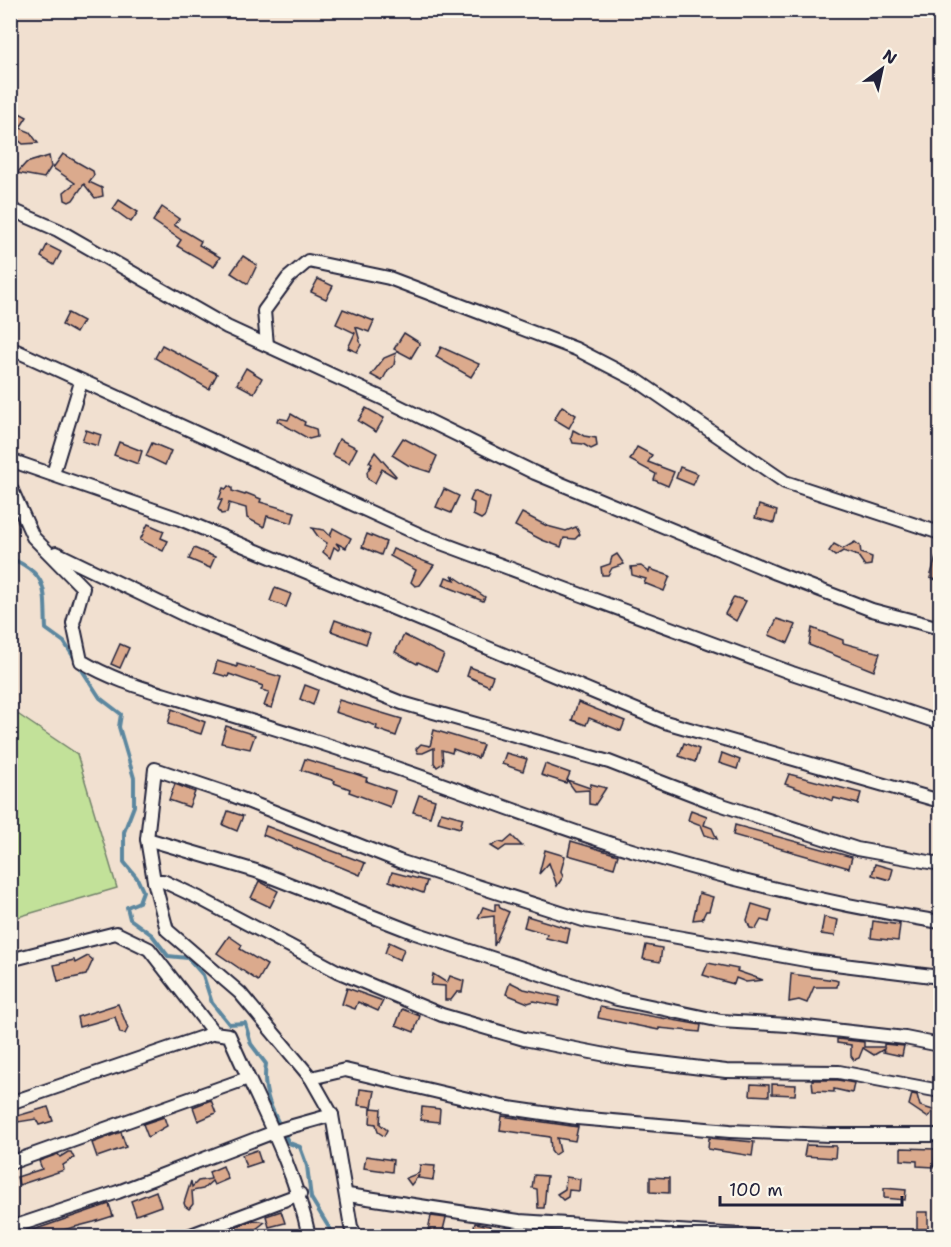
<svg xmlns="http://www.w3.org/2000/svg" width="951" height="1247" viewBox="0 0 951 1247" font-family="'Shantell Sans',sans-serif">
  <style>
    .green { fill: #c2e199; stroke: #72826a; stroke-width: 1.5 }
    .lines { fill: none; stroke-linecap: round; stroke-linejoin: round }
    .stream { stroke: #5c879f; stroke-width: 4 }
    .building { fill: #dbaa8d; stroke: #22223b; stroke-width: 1.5 }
    .street-casing { stroke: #22223b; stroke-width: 16 }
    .street { stroke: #fbf7ec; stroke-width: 12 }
  </style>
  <rect width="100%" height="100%" fill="#f1e0d0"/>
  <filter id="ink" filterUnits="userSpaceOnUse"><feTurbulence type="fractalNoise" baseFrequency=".0167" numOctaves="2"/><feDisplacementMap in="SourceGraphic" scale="12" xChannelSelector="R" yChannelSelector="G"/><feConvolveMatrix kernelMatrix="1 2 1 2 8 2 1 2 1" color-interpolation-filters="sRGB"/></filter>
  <g filter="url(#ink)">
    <polygon class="green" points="10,709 77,754 117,888 11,919"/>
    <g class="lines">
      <path class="stream" d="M10 558C50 575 44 591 46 629L64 642 100 698 121 714 119 727 134 778V806L124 832V862L137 878 143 891 139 902 127 907 130 919 152 935 168 956 188 958 203 975 212 1003 229 1024 245 1023 251 1044 266 1064C261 1095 275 1116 289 1143L300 1147 307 1166 311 1198 334 1236"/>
    </g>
    <g class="building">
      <polygon points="14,110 27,117 20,128 30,132 38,143 23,144 17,139 10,144 10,116"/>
      <polygon points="63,154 93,171 94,175 89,182 102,188 103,196 95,198 84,184 73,200 69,202 65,200 64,192 75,183 53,168"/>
      <polygon points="49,156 51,167 44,178 17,173 26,163"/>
      <polygon points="119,200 138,212 131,222 113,209"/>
      <polygon points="162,207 179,219 174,225 201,241 199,245 220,257 214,267 177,246 181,240 153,221"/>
      <polygon points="47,245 61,252 54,265 41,257"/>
      <polygon points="243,256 257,265 248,284 231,273"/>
      <polygon points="318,279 333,286 326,299 311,292"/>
      <polygon points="343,309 374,321 369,332 356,327 361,345 357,352 348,348 355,333 336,324"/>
      <polygon points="68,313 83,321 76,333 62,325"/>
      <polygon points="404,333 420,343 411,358 394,349"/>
      <polygon points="162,345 217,374 209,389 155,358"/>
      <polygon points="441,347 479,364 471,377 436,357"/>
      <polygon points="396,353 394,365 388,370 382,381 371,375 384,358"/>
      <polygon points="246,368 262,378 254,393 237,384"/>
      <polygon points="562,406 576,415 569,428 554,419"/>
      <polygon points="366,408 384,418 376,432 358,421"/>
      <polygon points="291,414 305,422 304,425 316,429 317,437 309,439 277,421 278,418 288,420"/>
      <polygon points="86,430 101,435 98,446 82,441"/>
      <polygon points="573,430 584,436 596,438 597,446 591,449 583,444 573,443 571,438"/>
      <polygon points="403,438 437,456 430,472 408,465 392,455"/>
      <polygon points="339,439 357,448 349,463 332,455"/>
      <polygon points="119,442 142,451 138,464 114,455"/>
      <polygon points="152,443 171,451 165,465 146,456"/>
      <polygon points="637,447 652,455 648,462 674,472 668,486 654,480 656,474 630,460"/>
      <polygon points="375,452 396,476 395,477 382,469 375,483 368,479 367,472 372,464 369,462"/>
      <polygon points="680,467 698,474 693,485 676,478"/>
      <polygon points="228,486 232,488 232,491 245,495 246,493 261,499 260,502 295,512 292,523 267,516 264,527 247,518 246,508 229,503 227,513 221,514 218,509 222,500 219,499 223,488 226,489"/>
      <polygon points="444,489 459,496 451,513 436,507"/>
      <polygon points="474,491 490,498 485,516 481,519 473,515 474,503 470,501"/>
      <polygon points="759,505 777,511 774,523 755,518"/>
      <polygon points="522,513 547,526 566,531 576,527 580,534 575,539 564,538 561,547 542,540 515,526"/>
      <polygon points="148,524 164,531 161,538 168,541 163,551 140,540"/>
      <polygon points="312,528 324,530 330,536 333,528 351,538 346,548 336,543 340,548 338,550 334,547 330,558 323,552 327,543 319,538"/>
      <polygon points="367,534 386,542 381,555 362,547"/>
      <polygon points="855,542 860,546 861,553 872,557 871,565 865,566 858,556 843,551 835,556 829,551 834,544 843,549"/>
      <polygon points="194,548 215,557 210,568 189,559"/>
      <polygon points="393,549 434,565 420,585 415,586 411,582 416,570 390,556"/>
      <polygon points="938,550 940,551 940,581 930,578"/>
      <polygon points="617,554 624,564 612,568 608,575 602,575 601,567 610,564 612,557"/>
      <polygon points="641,566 649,572 650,569 670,576 664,591 644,583 646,579 632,575 631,567"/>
      <polygon points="452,575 485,597 483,601 443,585 446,577 455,580"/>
      <polygon points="275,588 291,594 286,607 270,601"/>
      <polygon points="734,597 746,601 736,621 725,614"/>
      <polygon points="777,619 796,625 788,643 769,635"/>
      <polygon points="335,620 370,633 366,644 331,631"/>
      <polygon points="812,628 843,640 843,643 880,653 874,671 809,645"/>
      <polygon points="404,635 444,655 437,671 418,662 417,664 395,652"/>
      <polygon points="120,644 129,648 120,668 111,664"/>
      <polygon points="217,661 237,667 237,664 281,677 272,708 264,706 269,692 261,690 263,686 229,674 228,677 214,673"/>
      <polygon points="470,667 493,676 489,686 467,676"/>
      <polygon points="305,685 318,690 313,705 300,699"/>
      <polygon points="339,700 402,719 396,736 376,729 377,726 335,712"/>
      <polygon points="578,702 625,721 621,731 589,718 586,725 572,720"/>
      <polygon points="172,709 205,722 201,734 168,724"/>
      <polygon points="226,726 255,735 250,749 221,743"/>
      <polygon points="434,730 483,745 478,758 453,749 452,753 442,750 443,763 437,767 434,763 434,748 423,753 418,753 416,749 421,744 430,746"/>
      <polygon points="684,743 699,749 695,762 679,756"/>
      <polygon points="506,753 527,759 523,771 502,764"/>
      <polygon points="722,753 740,760 737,769 719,763"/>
      <polygon points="305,759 356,774 367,778 366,781 395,791 390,807 349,792 350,789 334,783 335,781 301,770"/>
      <polygon points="545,764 570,773 567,780 590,788 591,784 606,788 595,805 589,804 589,790 575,791 567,780 566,783 541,775"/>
      <polygon points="789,774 861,793 858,804 834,798 833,801 785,784"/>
      <polygon points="175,784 195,792 189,807 169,800"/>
      <polygon points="419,795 435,800 430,817 413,812"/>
      <polygon points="691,810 707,816 704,825 712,828 717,839 705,835 701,825 688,820"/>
      <polygon points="228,811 243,816 237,831 223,825"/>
      <polygon points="441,812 463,818 460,828 438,822"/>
      <polygon points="735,825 852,857 849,868 733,835"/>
      <polygon points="266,826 365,863 360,875 263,835"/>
      <polygon points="512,836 522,846 506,846 499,851 491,846 499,842 504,843"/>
      <polygon points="571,841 618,855 614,868 568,855"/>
      <polygon points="545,850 565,856 561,871 563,877 557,886 549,863 539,874"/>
      <polygon points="875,864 893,869 890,880 872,875"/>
      <polygon points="392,872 427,881 423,893 389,881"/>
      <polygon points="259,881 278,891 270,907 251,898"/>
      <polygon points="699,893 713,897 709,911 706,911 702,919 693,920"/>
      <polygon points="495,904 499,904 500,908 509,912 494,946 494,916 478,918 483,907 495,911"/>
      <polygon points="752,904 772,910 769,922 761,920 756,929 750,928 747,920"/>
      <polygon points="527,916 570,929 567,943 546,938 547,934 524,927"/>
      <polygon points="824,917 838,920 835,936 821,934"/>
      <polygon points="873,921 900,925 898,941 871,938"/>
      <polygon points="229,936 242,945 240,949 267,965 258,981 217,953"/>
      <polygon points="389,942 404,949 400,960 385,953"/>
      <polygon points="646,945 662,948 660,962 643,959"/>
      <polygon points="88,956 93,960 86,975 58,981 54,965 74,960 75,963"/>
      <polygon points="708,963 738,969 737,971 763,980 746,982 736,978 734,984 719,980 703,975"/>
      <polygon points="433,974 447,983 450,976 464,981 462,992 457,992 451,1000 445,1000 445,986 431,985"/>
      <polygon points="791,974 835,980 838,981 837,987 814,987 807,1003 799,1000 789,1002"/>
      <polygon points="510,982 524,989 560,997 558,1006 534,1001 528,1003 506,994"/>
      <polygon points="347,988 383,1001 378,1011 358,1002 355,1009 342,1004"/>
      <polygon points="118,1004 128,1028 125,1034 120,1033 115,1017 79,1027 77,1017"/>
      <polygon points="600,1007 701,1025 700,1032 659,1028 659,1030 598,1018"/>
      <polygon points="402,1009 420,1016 414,1032 396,1025"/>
      <polygon points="837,1039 864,1042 864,1047 884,1047 884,1044 904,1046 902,1056 883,1052 884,1049 874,1055 863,1048 859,1058 854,1060 851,1056 851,1045 837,1043"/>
      <polygon points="812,1080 838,1080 854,1083 852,1093 834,1089 834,1092 813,1091"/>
      <polygon points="751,1084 769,1085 769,1096 750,1095"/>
      <polygon points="772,1084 796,1085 795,1095 772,1094"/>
      <polygon points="360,1089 375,1091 372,1107 358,1105"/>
      <polygon points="912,1094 917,1095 920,1106 933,1110 931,1114 927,1117 909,1105"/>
      <polygon points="211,1100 216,1113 198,1121 193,1107"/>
      <polygon points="48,1107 53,1121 39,1125 36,1119 18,1122 17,1116"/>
      <polygon points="422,1107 440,1109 439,1122 421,1120"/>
      <polygon points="371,1108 381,1109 380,1124 387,1130 384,1136 378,1132 376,1124 370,1123"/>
      <polygon points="502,1116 578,1127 575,1141 557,1138 560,1151 554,1155 551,1151 550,1137 500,1130"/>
      <polygon points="164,1117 167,1126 148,1137 143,1124"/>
      <polygon points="121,1132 126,1147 97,1157 92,1143"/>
      <polygon points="709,1138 754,1142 752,1156 708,1149"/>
      <polygon points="806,1145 836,1146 835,1158 804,1156"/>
      <polygon points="901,1148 935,1149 934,1167 917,1166 917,1161 901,1160"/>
      <polygon points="257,1150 261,1162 246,1167 242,1155"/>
      <polygon points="68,1152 71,1152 74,1158 63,1165 64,1170 19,1185 17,1177 42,1169 39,1161 58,1154 60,1157"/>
      <polygon points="366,1156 393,1160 392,1172 364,1168"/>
      <polygon points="420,1165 435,1166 433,1180 418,1178 419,1175 411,1185 406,1178 419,1173"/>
      <polygon points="223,1166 228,1179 214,1185 212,1181 203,1189 192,1191 193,1204 189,1209 185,1206 184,1203 191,1181 192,1187 198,1181 211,1179 209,1172"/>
      <polygon points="534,1175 547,1176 544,1208 538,1208 537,1189 532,1188"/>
      <polygon points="566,1177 580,1179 579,1191 569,1190 568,1197 563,1200 557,1194 565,1189"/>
      <polygon points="650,1177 669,1178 669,1193 650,1192"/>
      <polygon points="884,1188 906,1190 905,1200 884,1198"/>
      <polygon points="156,1191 161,1206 136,1215 131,1201"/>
      <polygon points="109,1204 113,1216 94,1222 40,1236 16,1236"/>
      <polygon points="281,1211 285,1223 269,1227 266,1216"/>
      <rect x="917" y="1212" width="11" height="17"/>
      <polygon points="431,1216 446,1218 442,1234 428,1230"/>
      <polygon points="254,1220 265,1222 256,1229 247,1230 248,1232 238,1236 211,1236"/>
      <polygon points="475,1223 491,1226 489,1236 472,1234"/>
    </g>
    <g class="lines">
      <g class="street-casing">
        <g id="street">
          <polyline points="10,209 58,230 227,327 384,399 535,473 776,573 872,610 940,628"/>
          <polyline points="267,345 264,311 288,278 308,261 389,278 576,349 638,381 785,482 940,533"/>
          <polyline points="10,348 425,537 792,673 940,723"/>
          <polyline points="10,460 180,519 665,722 940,801"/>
          <polyline points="53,474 81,382"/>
          <path d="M10 486 33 537 83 588 73 623 81 661C120 684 152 690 194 704 248 720 301 736 354 754 442 782 527 817 615 845 722 878 830 904 940 922"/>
          <polyline points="56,553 195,620 402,703 609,762 710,801 857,849 940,864"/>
          <polyline points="147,839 256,871 415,933 617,999 721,1021 788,1025 905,1038 940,1045"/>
          <polyline points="154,881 163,881 199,898 337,971 442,1015 524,1039 627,1059 726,1071 839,1072 940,1091"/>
          <polyline points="10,960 116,933 149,949 214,1033"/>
          <polyline points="940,977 811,961 583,920 399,861 229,794 155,769 147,839 154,881 167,930 240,993 311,1078 345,1070 502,1107 577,1118 730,1131 829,1135 940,1135"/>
          <polyline points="311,1078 332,1115 351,1227 356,1236"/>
          <path d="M10 1103 214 1033 229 1035C259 1105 293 1162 309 1236"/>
          <polyline points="10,1163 248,1078"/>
          <polyline points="348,1195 519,1221 758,1236"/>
          <polyline points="10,1228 118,1192 282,1129 332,1115"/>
          <polyline points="188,1236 300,1194"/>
        </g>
      </g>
      <use href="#street" class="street"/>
    </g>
  </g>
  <rect width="951" height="1247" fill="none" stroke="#fbf7ec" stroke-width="36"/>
  <rect x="18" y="18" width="915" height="1211" fill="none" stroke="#22223b" stroke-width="2" filter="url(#ink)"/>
  <g transform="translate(882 69) rotate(33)" stroke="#fbf7ec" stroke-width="4.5" paint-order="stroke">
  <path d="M0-4.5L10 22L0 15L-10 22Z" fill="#22223b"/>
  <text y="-9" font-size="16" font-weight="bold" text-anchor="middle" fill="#22223b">N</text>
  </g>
  <path d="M720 1196v9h182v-9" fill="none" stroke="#22223b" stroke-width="3"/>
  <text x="729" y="1196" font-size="18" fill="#22223b" stroke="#fbf7ec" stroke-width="4.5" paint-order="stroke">100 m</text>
</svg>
